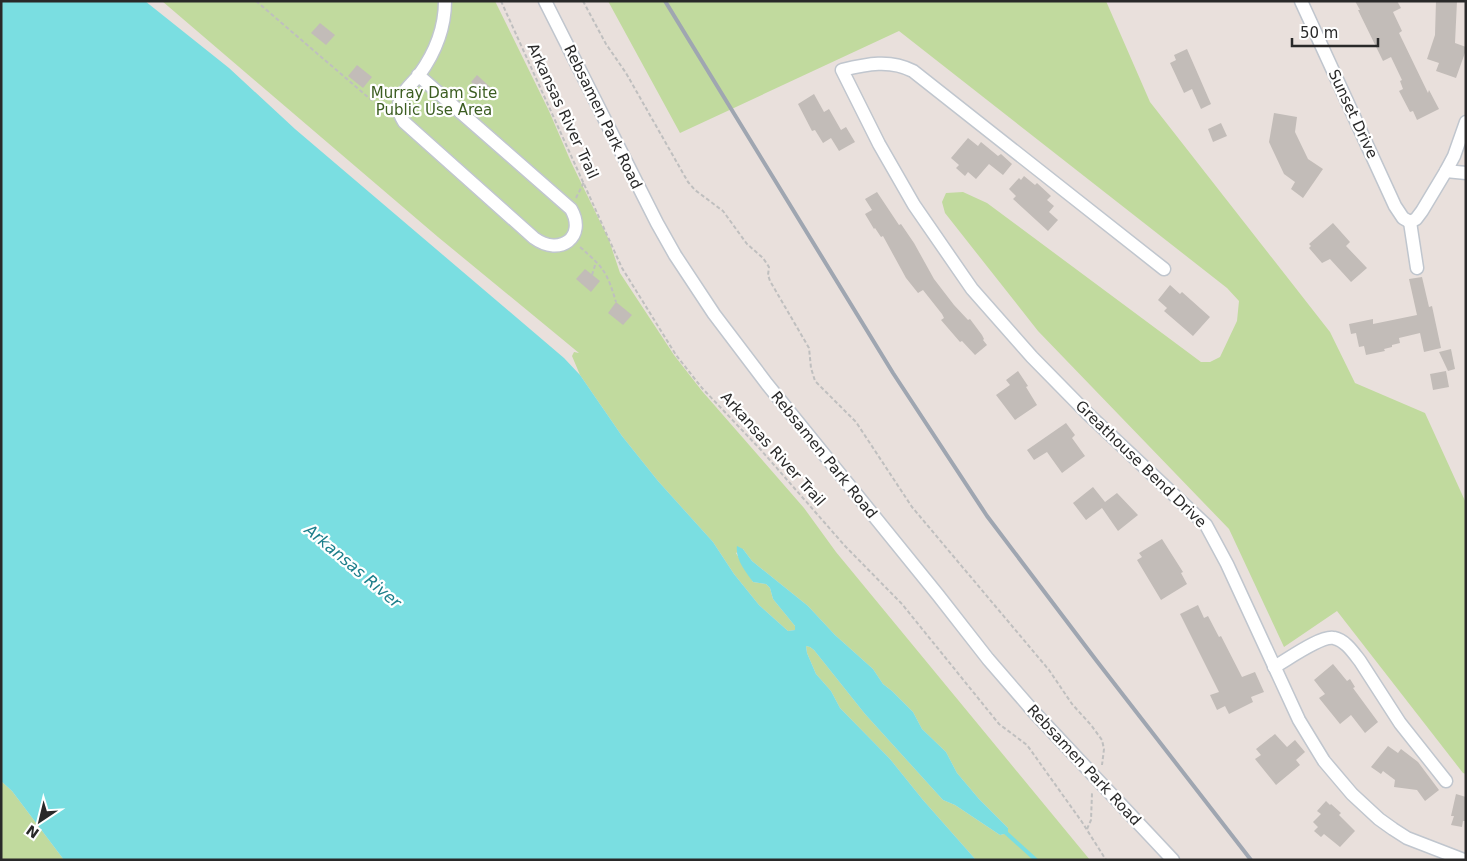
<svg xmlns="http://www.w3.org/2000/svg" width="1467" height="861" viewBox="0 0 1467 861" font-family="'DejaVu Sans',sans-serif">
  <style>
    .green { fill: #c1da9e }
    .water { fill: #7adee1 }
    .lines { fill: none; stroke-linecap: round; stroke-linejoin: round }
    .stream { stroke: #7adee1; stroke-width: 4 }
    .building { fill: #c2bcb8 }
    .minor-casing { stroke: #c0c6ce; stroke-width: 15 }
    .path { stroke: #bfbfbf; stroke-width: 2; stroke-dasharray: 4 2.5; stroke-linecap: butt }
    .minor { stroke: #fff; stroke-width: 12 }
    .rail { stroke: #9fa6b1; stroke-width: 4 }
    .labels { text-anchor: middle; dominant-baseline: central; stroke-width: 4.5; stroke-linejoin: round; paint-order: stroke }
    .park-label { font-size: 15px; fill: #3c5d21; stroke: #fff }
    .street-label { font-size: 15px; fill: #292929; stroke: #fff }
    .water-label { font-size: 16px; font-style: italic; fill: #1c7e8a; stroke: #fff }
  </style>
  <rect width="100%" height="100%" fill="#e9e0dc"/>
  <g class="green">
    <polygon points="162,1 495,1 549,111 571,162 609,240 620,273 674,355 702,391 804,508 836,552 1090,860 976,860 923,800 890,759 840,708 831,691 816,674 807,653 806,646 810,647 814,650 865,714 943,800 955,805 1000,835 1008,833 1008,828 979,799 957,773 946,752 922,729 913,712 892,691 883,684 873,669 835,635 808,606 752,561 743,549 736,553 753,582 766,584 770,588 773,599 795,626 795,630 788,631 759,605 734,574 713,542 658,481 622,436 580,375 572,356 574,352 579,353 438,237"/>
    <polygon points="608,1 1106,1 1150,102 1330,332 1355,383 1425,413 1466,503 1466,774 1463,773 1337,611 1284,647 1229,529 1038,331 945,213 942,202 946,193 963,192 987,203 1201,362 1210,362 1220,357 1237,321 1239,301 1227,288 899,31 680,133"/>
    <polygon points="1,781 12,791 64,860 1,860"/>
  </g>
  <path class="water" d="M1 1H145L229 68 295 129 564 358 580 375 622 436 658 481 713 542 734 574 759 605 788 631 795 630V626L773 599 770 588 766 584 753 582C746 572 735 559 737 546L743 549 752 561 808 606 835 635 873 669 883 684 892 691 913 712 922 729 946 752 957 773 979 799 1008 828V833L1000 835 955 805 943 800 865 714 814 650 810 647 806 646 807 653 816 674 831 691 840 708 890 759 923 800 976 860H64L12 791 1 781Z"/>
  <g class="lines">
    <polyline class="stream" points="1004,831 1036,860"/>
  </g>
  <g class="building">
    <polygon points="1355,1 1397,1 1401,8 1393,12 1402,31 1399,33 1428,93 1429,90 1439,109 1417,120 1413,111 1410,112 1399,91 1403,89 1400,81 1402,80 1391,57 1383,61 1358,10 1360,10"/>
    <polygon points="1436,1 1457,1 1455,43 1466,47 1466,50 1456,78 1436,71 1439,63 1427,59 1435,35"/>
    <polygon points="320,23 335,35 326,45 311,33"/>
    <polygon points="1187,49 1211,104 1201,109 1192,89 1184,93 1170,63 1176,60 1174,55"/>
    <polygon points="357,65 372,77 363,88 348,76"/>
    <polygon points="477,75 490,87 484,94 471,82"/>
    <polygon points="814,94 824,112 829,109 841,130 846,127 855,142 839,151 831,138 823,143 815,130 812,131 798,104"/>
    <polygon points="1274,113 1297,117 1295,132 1308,159 1323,169 1303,198 1291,189 1295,182 1284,174 1269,142"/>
    <polygon points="1221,123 1227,136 1213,142 1208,129"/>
    <polygon points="968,138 978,146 981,142 998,156 1001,154 1012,164 1003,175 989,164 976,179 968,172 965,176 956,168 959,165 951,158"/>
    <polygon points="1024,176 1035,185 1037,183 1051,196 1047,200 1054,206 1049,212 1058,220 1048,231 1013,199 1016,196 1009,189 1019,178 1021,180"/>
    <polygon points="877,192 899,225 901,224 914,243 934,279 954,305 968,320 970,319 982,335 984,339 983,340 987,345 975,355 962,341 960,342 941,320 944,318 942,314 923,290 918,293 906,278 883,236 881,237 875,228 874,229 865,214 872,210 865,199"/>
    <polygon points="1333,223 1350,242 1346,246 1367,268 1351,282 1330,259 1322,263 1309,248 1311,246 1309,244"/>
    <polygon points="585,269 600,281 591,292 576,279"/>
    <polygon points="1422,277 1429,307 1432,306 1441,348 1424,352 1420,333 1399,338 1400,343 1392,345 1392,347 1384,349 1385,351 1366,355 1364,346 1359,347 1356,333 1351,334 1349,324 1373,319 1373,324 1417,315 1409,279"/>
    <polygon points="1170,285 1180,294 1182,292 1210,317 1193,336 1164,311 1167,308 1158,300"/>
    <polygon points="616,302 632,315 623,325 608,313"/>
    <polygon points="1451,349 1455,369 1448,371 1439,352"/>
    <polygon points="1018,371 1028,386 1026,387 1037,405 1015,420 996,395 1010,385 1006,380"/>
    <polygon points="1446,371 1449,387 1433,390 1430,374"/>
    <polygon points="1066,423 1075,435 1072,438 1085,456 1062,473 1047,452 1034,460 1027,450"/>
    <polygon points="1093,487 1105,502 1117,493 1138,515 1118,531 1102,508 1086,520 1073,503"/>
    <polygon points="1162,539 1183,572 1181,573 1187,584 1161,600 1137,560 1142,557 1139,553"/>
    <polygon points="1198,605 1204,618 1208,616 1219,637 1221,636 1242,677 1255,672 1264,692 1251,697 1253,702 1229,714 1225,706 1217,710 1210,695 1219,692 1180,614"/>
    <polygon points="1333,664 1347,681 1350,679 1355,687 1353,688 1378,722 1365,733 1351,715 1340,724 1319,698 1325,694 1314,680"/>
    <polygon points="1275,734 1287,747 1295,740 1305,752 1296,760 1300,765 1276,785 1255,759 1261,755 1256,749"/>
    <polygon points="1388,746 1398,753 1401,749 1418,762 1439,790 1425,801 1417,790 1394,787 1395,780 1383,771 1381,774 1371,767"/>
    <polygon points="1456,794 1466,797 1466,821 1463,821 1462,827 1451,825 1454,816 1451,816"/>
    <polygon points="1326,801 1330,805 1331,804 1341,813 1339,815 1355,831 1340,847 1324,834 1321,837 1314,831 1318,827 1313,822 1321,814 1317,811"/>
  </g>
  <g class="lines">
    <g class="minor-casing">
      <g id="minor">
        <polyline points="545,1 657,223 675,255 714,314 767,384 938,595 988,659 1033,711 1173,860"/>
        <polyline points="1301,1 1395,206 1403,218 1410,222"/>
        <path d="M418 75 571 209C587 237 560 257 534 238L404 122C401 117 397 110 399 104 401 92 412 84 419 75 435 53 445 28 445 1"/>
        <polyline points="1446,171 1466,173"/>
        <polyline points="1410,222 1416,219 1422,211 1446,171 1454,156 1466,122"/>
        <polyline points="1410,222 1417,268"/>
        <path d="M1164 269 913 71C890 59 867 64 842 70L879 144 914 205 972 289 1032 357 1088 414 1206 525 1227 564 1299 720 1324 761 1352 794 1379 819 1393 829 1407 838 1464 860"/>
        <path d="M1274 667C1287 660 1321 635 1334 638 1345 640 1353 652 1360 661L1400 723 1446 781"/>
      </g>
    </g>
    <g class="path">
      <polyline points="256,1 369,98 377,103 386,106"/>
      <polyline points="501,1 622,268 676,355 702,388 761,450 845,546 902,604 999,724 1027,745 1082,822 1106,860"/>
      <polyline points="583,1 606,44 626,73 688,182 695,190 723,211 747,244 763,258 769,267 768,275 770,281 809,348 811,368 815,381 856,422 912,507 1049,670 1072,704 1091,725 1102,740 1104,749 1102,765"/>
      <polyline points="576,198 584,182"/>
      <path d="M580 247C604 268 607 272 616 302"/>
      <polyline points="592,275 596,262"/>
      <polyline points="1087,829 1091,820 1092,793"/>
    </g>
    <use href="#minor" class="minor"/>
    <polyline class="rail" points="665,1 893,373 987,516 1096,660 1251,860"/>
  </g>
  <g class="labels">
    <g class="park-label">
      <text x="434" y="93">Murray Dam Site<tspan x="434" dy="17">Public Use Area</tspan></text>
    </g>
    <g class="street-label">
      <text transform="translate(563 111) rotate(65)">Arkansas River Trail</text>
      <text transform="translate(1353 114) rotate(65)">Sunset Drive</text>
      <text transform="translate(603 117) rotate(64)">Rebsamen Park Road</text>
      <text transform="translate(773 449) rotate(48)">Arkansas River Trail</text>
      <text transform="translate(824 455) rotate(51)">Rebsamen Park Road</text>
      <text transform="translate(1141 464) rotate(44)">Greathouse Bend Drive</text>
      <text transform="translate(1084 765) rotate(47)">Rebsamen Park Road</text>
    </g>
    <g class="water-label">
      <text transform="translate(353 566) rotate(40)">Arkansas River</text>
    </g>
  </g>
  <rect width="1467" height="861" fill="none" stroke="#292929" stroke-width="5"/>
  <g transform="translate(40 821) rotate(215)" stroke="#ffffff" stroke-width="4" paint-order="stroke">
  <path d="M0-4L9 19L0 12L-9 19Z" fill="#292929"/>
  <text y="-8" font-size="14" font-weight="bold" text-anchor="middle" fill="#292929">N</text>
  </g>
  <path d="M1292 38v8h86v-8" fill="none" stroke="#292929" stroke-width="2.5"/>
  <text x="1300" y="38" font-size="15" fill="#292929" stroke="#ffffff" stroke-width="4" paint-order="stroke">50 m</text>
</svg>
